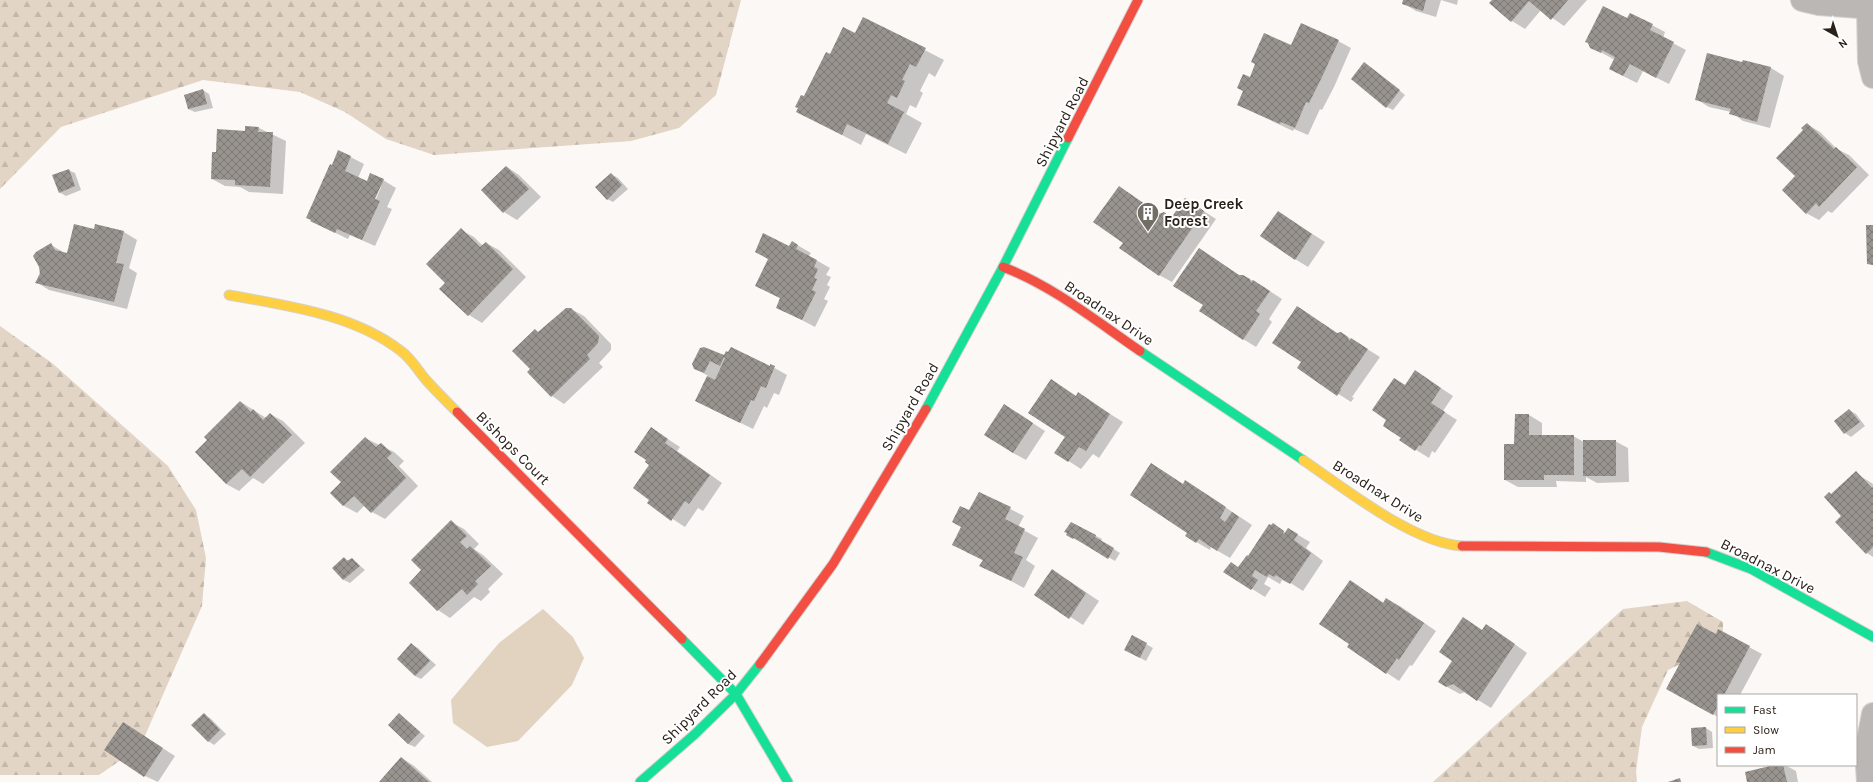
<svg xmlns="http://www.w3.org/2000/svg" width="1873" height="782" viewBox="0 0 1873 782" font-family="Karla,sans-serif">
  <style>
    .forest { fill: url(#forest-firs) }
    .water { fill: #e2d2c0 }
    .shadow { fill: #0003; fill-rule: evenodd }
    .building { fill: url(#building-cross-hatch) }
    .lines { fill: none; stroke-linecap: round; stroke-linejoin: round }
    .street-casing { stroke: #d5d1ce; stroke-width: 24 }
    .fast-casing { stroke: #d5d1ce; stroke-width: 11 }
    .slow-casing { stroke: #d5d1ce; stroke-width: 11 }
    .jam-casing { stroke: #d5d1ce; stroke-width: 11 }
    .street { stroke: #bab7b4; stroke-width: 22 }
    .fast { stroke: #16e098; stroke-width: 9 }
    .slow { stroke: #ffcf43; stroke-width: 9 }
    .jam { stroke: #f24e42; stroke-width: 9 }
    .labels { text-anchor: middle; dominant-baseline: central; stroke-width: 4; stroke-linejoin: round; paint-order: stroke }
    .street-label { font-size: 15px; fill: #2a2218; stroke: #fff }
    .poi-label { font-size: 15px; font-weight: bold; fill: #2a2218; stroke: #fff; text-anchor: start }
  </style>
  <defs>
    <pattern id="forest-firs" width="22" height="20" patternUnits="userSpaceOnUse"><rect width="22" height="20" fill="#e2d5c6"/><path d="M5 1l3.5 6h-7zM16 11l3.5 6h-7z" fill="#c2b7a9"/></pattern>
    <pattern id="building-cross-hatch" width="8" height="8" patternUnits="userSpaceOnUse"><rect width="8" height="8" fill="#98938e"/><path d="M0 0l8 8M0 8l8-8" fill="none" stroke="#7c7873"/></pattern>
  </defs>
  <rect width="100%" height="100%" fill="#fbf8f5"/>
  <g class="forest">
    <polygon points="0,0 741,0 716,95 679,128 631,141 434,155 386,139 345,112 300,92 203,80 61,127 0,189"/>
    <polygon points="0,326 52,363 168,466 196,510 206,558 202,606 140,747 99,775 0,775"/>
    <polygon points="1687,601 1723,622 1723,643 1668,670 1642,727 1636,771 1637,782 1433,782 1623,609"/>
  </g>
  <polygon class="water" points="543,609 573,637 584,658 572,685 518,741 487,747 453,723 451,700 499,643"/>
  <g class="shadow">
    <polygon points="1404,0 1441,0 1436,17 1416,11 1403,3"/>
    <polygon points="1441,0 1458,0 1457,5"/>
    <polygon points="1493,0 1587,0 1564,26 1541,10 1525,29 1512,21 1491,3"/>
    <polygon points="1631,14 1665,32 1663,38 1686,50 1669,84 1643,71 1637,83 1623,76 1615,60 1591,47 1628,20"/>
    <polygon points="863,18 944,60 935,77 929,73 920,91 923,93 916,108 910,105 906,114 922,123 906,154 866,134 861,145 798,112 804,97 830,55 855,34"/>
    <polygon points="1338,41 1351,48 1334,87 1322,110 1320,109 1308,135 1294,129 1293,131 1238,105 1256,65 1292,46"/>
    <polygon points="1743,61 1771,68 1784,76 1770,128 1743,121 1731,112 1709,107 1696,99 1743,64"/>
    <polygon points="1365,63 1405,95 1393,110 1387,107"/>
    <polygon points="203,90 209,94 213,108 195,112 188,109"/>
    <polygon points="1807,124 1820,132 1837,149 1849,155 1869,175 1832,213 1828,211 1819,220 1806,213 1804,130"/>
    <polygon points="259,128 286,141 283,194 249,192 240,187 225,186 212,179 217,153 246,132"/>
    <path d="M339 151 364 164 358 178 367 182 383 180 396 188 387 207 392 209 375 246 350 235 348 239 311 221ZM379 187H381L374 204 372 203Z"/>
    <polygon points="507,167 519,175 541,197 517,220 504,212 482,190"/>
    <polygon points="68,170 75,173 81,190 66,196 59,192"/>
    <polygon points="611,174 618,178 628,189 613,202 607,199"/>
    <polygon points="1119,187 1160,214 1163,213 1172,218 1185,199 1216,219 1172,282 1159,275"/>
    <polygon points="1278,212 1325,242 1308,267 1295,259"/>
    <polygon points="96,226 124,232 137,240 129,268 137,273 127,309 49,290 36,282 51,245 67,254 95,230"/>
    <polygon points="461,230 474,237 483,246 486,243 499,250 526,277 482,323 469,315 441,289 446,283"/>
    <polygon points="792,242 811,253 809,256 830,268 826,275 831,277 827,285 830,287 824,299 828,301 815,327 777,307 781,299 756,286 790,247"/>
    <polygon points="1212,257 1240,276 1254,281 1282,299 1269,319 1272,322 1256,347 1243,339 1204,305"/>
    <polygon points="1297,307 1338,334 1341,333 1351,339 1380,357 1352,397 1354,398 1351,402 1298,368 1302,362"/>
    <polygon points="571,309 584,316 611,344 611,350 599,363 603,367 564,404 552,396 531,369 535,330 539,333"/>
    <polygon points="724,357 770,367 771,366 787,375 779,395 774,393 767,408 764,406 753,429 696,401 708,376 695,368 693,364"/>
    <polygon points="1415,371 1453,396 1443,411 1457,420 1435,453 1432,451 1429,458 1400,440 1402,437 1388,420"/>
    <polygon points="1078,394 1123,422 1099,458 1093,454 1081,469 1056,453 1067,437"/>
    <polygon points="241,402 266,418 270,414 283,421 305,443 263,484 253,478 239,491 226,484 209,440"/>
    <polygon points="1849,410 1856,414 1865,426 1851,437 1845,433 1835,422"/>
    <polygon points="1017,413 1045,431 1026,460 1013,453"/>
    <polygon points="1516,415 1529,415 1542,423 1542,436 1573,436 1584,442 1615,441 1628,448 1629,482 1597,483 1586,477 1586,482 1556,481 1557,487 1518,487 1505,480 1515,445"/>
    <polygon points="651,428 680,447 677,451 722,483 703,511 698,508 685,527 648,503 651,499"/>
    <polygon points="365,438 394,452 404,461 399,466 418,486 385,519 372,512 365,505 357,513 344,506 332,493 342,482"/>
    <polygon points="1856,473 1873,484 1873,557 1867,553 1843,516"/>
    <polygon points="1184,485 1198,489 1252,525 1230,558 1211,547 1210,550 1186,536 1189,532"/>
    <polygon points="979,493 1024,516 1018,527 1038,538 1026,560 1035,566 1024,588 980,565 984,561 966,552 970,512"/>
    <polygon points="451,522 464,529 479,544 474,549 483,555 503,574 488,589 490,592 481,601 474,597 450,618 438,610 423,570"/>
    <polygon points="1071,523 1102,539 1101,541 1120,553 1115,561 1080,541 1080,542 1073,538"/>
    <polygon points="1273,525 1286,533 1288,529 1310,542 1306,548 1323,561 1303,591 1289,582 1288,583 1282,580 1280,584 1268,577 1264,584 1271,588 1265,597 1225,572 1239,568"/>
    <polygon points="344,558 349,561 352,559 365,570 350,583 344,580 333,568"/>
    <polygon points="1065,578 1099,601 1083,625 1036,595"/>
    <polygon points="1350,581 1384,603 1387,599 1400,606 1436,631 1412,666 1410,665 1399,681 1348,647 1350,644"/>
    <polygon points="1476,626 1483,631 1499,633 1527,653 1491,708 1465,692 1460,694 1447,687"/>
    <polygon points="1132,636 1153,648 1146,661 1131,653"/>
    <polygon points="411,644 418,648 436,665 421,679 415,676"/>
    <polygon points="1749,647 1762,654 1740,695 1718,695 1718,717 1680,696"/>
    <polygon points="399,714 425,736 415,747 408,744"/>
    <polygon points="204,715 210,718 226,734 214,745 208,741"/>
    <polygon points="123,723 175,756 158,782 145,776 105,749"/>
    <polygon points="1706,728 1712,732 1713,748 1699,749 1693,746"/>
    <polygon points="402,758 414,766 432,782 380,782"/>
    <polygon points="1778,765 1785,765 1796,771 1798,782 1748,782"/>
  </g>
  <g class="building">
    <polygon points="1403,0 1426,0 1423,11 1402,4"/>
    <polygon points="1492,0 1568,0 1551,20 1529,1 1511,22 1489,3"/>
    <polygon points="1603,6 1627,18 1630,13 1653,24 1650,30 1674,42 1656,78 1630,64 1623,76 1609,69 1615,57 1602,50 1601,53 1590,48 1588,43 1585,42"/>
    <polygon points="863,17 926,48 916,67 910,64 902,80 905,81 897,98 891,95 887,103 904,112 888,144 847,124 842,135 796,112 798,108 795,107 801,95 804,96 826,52 830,54 843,27 855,33"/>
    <polygon points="1301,23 1339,40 1321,79 1309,103 1306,102 1295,128 1281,122 1280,124 1237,105 1243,91 1237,88 1243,74 1250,77 1255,64 1251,62 1264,33 1291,45"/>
    <polygon points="1707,53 1742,62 1743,60 1771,67 1757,122 1729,114 1731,109 1695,100"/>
    <polygon points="1364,62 1400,90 1386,108 1351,79"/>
    <polygon points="203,89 207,104 188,109 184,95"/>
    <polygon points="1807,123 1834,149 1836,147 1857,167 1819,207 1816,203 1806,214 1782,190 1795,176 1776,158 1803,130 1801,128"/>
    <polygon points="245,126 259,127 258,132 273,132 270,187 235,185 235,180 211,179 212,152 216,152 217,129 245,131"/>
    <polygon points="338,150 351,156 345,171 367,181 370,173 384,179 375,199 380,201 362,240 337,229 335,233 310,221 311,220 306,218 330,164 332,165"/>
    <polygon points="506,166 529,189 503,213 481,190"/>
    <polygon points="69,169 75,186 59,193 52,175"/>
    <polygon points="611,173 622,185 607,200 595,187"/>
    <polygon points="1119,186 1159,214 1164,212 1171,218 1185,198 1204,211 1159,276 1119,248 1123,243 1093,222"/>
    <polygon points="1278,211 1312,234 1295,260 1260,236"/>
    <polygon points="74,224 94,229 95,224 124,231 116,263 124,264 114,302 35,283 40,274 39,267 33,256 36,252 51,243 55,250 67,253"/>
    <polygon points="1866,225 1873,225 1873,265 1867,264"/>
    <polygon points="461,228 480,247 486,242 513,269 468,316 439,289 445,283 426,264"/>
    <polygon points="763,233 789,246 792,241 798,245 796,249 817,260 814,267 818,269 814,278 817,279 812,290 816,292 802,320 776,308 780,298 755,286 768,259 755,252"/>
    <polygon points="1199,248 1239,275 1243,275 1250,279 1251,283 1253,280 1270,291 1256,311 1260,314 1243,340 1199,311 1203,305 1173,286"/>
    <polygon points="1297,306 1337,333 1341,332 1348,337 1349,341 1351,338 1368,349 1340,389 1341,390 1337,396 1297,368 1301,362 1272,343"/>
    <polygon points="566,308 571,308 599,336 598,343 587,355 590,359 551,397 527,372 530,369 512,351 535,329 538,332"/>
    <polygon points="704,347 724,355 726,351 728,352 731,347 770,366 770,364 775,366 766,388 761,386 754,401 751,400 740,423 695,401 707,376 715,380 725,358 724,357 720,366 710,361 704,373 694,369 692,364 700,348"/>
    <polygon points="1415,370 1441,388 1431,403 1445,412 1421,446 1419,445 1415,451 1399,440 1401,438 1383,426 1386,420 1372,410 1394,378 1405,385"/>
    <polygon points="1051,379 1076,396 1078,392 1110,414 1086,451 1079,447 1068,462 1054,453 1065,437 1028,413"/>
    <polygon points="240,401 251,412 253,409 263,420 270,413 292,435 250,477 242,469 226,484 195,452 207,440 204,437"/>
    <polygon points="1004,404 1033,423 1013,453 984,435"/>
    <polygon points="1849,409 1860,422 1844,434 1834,421"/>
    <polygon points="1515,414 1529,414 1529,435 1574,435 1574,475 1544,475 1544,480 1504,480 1504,444 1514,444"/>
    <polygon points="651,427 668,439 665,443 710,475 689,504 685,501 671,521 647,503 649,500 633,488 649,465 645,462 646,460 634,452"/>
    <polygon points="365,437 376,447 381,443 392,453 387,458 406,478 371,513 354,496 343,506 330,493 341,482 330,472"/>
    <rect x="1583" y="440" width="33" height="36"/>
    <polygon points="1151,463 1183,484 1185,480 1226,507 1220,518 1225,522 1232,512 1239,517 1217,551 1199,539 1196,543 1185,536 1187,533 1130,495"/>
    <polygon points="1856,471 1872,488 1873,487 1873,547 1866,554 1835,522 1841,516 1824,497 1829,492 1831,494"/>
    <polygon points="979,492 1011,507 1005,519 1025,529 1014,553 1023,557 1011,581 979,566 983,560 952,545 961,527 952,522 960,506 969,510"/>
    <polygon points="451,520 467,536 460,542 467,549 470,546 491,566 475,581 478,584 467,595 462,589 437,611 409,583 421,570 411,560"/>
    <polygon points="1071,522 1096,535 1095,537 1114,548 1108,559 1074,538 1073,539 1066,535 1067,533 1064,532"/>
    <polygon points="1273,523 1284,531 1283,533 1284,534 1288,528 1298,534 1294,540 1311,553 1290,584 1276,575 1274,577 1269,574 1267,577 1255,570 1252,576 1258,580 1251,590 1223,572 1231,562 1238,567 1247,555 1248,556 1269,524 1271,525"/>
    <polygon points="344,557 347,561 352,558 360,566 343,580 332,568"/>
    <polygon points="1052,569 1086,593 1069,619 1034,595"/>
    <polygon points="1350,580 1383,603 1386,598 1424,623 1399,660 1397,658 1386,674 1347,647 1349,644 1319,624"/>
    <polygon points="1463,617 1482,630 1486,624 1515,644 1477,701 1453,684 1446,687 1438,682 1452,661 1439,652"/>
    <polygon points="1697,624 1716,634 1718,629 1750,646 1724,695 1718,695 1718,706 1713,715 1666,689 1680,663 1676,662"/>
    <polygon points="1132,635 1147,643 1140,658 1124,650"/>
    <polygon points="411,643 430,661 415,676 397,659"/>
    <polygon points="204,713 220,730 208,742 191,725"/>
    <polygon points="399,713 420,732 408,744 388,725"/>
    <polygon points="123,722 163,748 144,777 104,750"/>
    <polygon points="1706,727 1707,745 1692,746 1691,728"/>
    <polygon points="401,757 429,782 379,782"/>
    <polygon points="1774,765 1783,765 1787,782 1747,782 1745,772"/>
    <polygon points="1680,778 1681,782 1668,782"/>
  </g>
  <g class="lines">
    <g class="street-casing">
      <g id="street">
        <polyline points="1802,0 1819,4 1873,8"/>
        <polyline points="1868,8 1869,61 1873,77"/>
        <polyline points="1868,782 1866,750 1873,714"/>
      </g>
    </g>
    <g class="fast-casing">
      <g id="fast">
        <polyline points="1140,351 1303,460"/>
        <polyline points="926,409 1003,267 1068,138"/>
        <polyline points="1706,552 1751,569 1873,637"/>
        <polyline points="682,639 736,694 788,782"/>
        <polyline points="640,782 695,734 736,694 760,664"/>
      </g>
    </g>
    <g class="slow-casing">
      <g id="slow">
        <path d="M229 295C288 306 353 314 401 351 412 359 418 371 427 381 437 392 447 402 457 412"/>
        <path d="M1303 460C1344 488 1413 543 1462 546"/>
      </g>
    </g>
    <g class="jam-casing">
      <g id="jam">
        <polyline points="1068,138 1138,0"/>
        <path d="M1003 267C1053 286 1096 321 1140 351"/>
        <polyline points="457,412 682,639"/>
        <polyline points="1462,546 1659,547 1706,552"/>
        <polyline points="760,664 833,564 926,409"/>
      </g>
    </g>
    <use href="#street" class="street"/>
    <use href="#fast" class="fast"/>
    <use href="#slow" class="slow"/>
    <use href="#jam" class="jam"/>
  </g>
  <defs>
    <g id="building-pin" transform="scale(1.15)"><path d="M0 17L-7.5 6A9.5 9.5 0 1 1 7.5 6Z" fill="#736d65" stroke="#fff"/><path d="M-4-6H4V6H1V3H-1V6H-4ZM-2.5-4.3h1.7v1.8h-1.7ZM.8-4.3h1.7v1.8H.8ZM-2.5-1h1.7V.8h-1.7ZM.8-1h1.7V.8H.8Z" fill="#fff"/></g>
  </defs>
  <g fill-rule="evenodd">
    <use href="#building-pin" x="1148" y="213"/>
  </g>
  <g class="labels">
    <g class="street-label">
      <text transform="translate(1062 122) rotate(-63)">Shipyard Road</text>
      <text transform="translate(1109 313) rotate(34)">Broadnax Drive</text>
      <text transform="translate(910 407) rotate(-60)">Shipyard Road</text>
      <text transform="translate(513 448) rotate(45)">Bishops Court</text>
      <text transform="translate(1378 491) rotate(32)">Broadnax Drive</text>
      <text transform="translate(1768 566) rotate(27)">Broadnax Drive</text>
      <text transform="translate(699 707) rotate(-45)">Shipyard Road</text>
    </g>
    <g class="poi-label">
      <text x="1164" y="204">Deep Creek<tspan x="1164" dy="17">Forest</tspan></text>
    </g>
  </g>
  <rect x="1717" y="694" width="140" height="72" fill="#ffffff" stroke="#aaa7a3"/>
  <rect x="1725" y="707" width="20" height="6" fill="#16e098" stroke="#aaa7a3"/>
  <text x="1753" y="714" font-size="12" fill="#2a2218">Fast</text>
  <rect x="1725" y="727" width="20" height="6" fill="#ffcf43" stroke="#aaa7a3"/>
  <text x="1753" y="734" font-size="12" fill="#2a2218">Slow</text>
  <rect x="1725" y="747" width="20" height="6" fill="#f24e42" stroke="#aaa7a3"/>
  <text x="1753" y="754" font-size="12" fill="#2a2218">Jam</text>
  <g transform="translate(1837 36) rotate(141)" stroke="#ffffff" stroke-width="3" paint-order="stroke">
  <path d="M0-3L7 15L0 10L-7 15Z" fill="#2a2218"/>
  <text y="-6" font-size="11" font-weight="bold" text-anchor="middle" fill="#2a2218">N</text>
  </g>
</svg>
